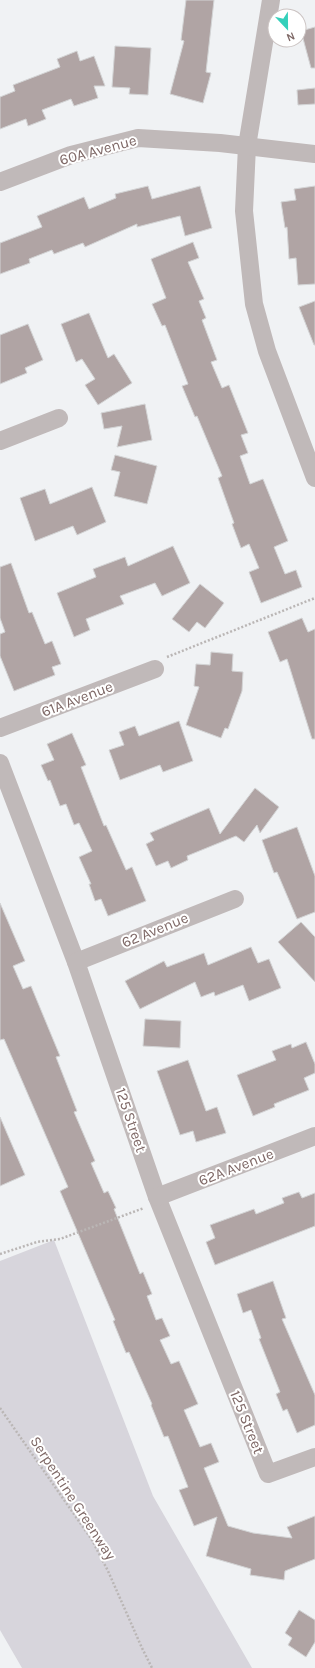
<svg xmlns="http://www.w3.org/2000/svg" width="315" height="1668" viewBox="0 0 315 1668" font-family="Karla,sans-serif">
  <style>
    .green { fill: #d7d5dc }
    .building { fill: #b0a4a4; stroke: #d3d4d5 }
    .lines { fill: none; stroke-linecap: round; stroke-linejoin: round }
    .path { stroke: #bab6b5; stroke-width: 2.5; stroke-dasharray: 2 2; stroke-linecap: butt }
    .minor { stroke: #c0b9b9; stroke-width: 18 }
    .labels { text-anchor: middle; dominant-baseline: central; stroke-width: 4; stroke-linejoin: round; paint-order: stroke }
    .street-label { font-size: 15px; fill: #7e6866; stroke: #fff }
  </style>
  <rect width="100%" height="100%" fill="#f0f2f4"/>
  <polygon class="green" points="54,1240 153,1496 252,1668 22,1668 0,1630 0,1261"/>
  <g class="building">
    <polygon points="186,0 214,0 206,72 211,73 203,103 170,94 184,41 181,40"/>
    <polygon points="315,27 315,68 311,68 301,31"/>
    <polygon points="115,46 151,48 148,95 129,94 130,88 112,87"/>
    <polygon points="77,51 80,61 94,56 105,86 94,86 98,98 74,106 71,99 42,110 46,119 28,126 26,119 0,129 0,97 15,91 13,85 60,67 57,59"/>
    <polygon points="315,88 315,104 298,105 297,90"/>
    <polygon points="148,186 152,199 200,186 212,228 185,236 180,216 137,227 137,224 85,247 83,243 54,254 52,250 29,259 30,263 0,274 0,243 42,227 37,216 84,197 89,209 116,198 115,194"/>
    <polygon points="315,186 315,284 298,285 296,258 289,259 287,227 285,228 281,202 296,200 294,189"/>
    <polygon points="193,242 199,258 188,262 204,299 199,301 206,318 202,320 217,360 211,362 222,388 229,385 248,433 241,435 248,453 240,456 250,484 263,479 288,541 274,547 285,574 296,570 302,587 261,603 249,572 259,568 249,544 241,548 232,524 234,523 218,478 222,476 197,416 195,417 182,386 188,384 165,325 162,326 152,304 166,298 151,259"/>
    <polygon points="315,301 315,345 314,345 299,307"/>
    <polygon points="89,313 108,358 114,354 132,383 98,405 85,385 95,379 82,359 76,362 61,324"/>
    <polygon points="28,324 43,360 25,368 27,373 0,384 0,335"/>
    <polygon points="145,404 152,440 117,447 122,426 104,429 101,413"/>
    <polygon points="115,455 157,466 147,504 114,496 120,472 111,470"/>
    <polygon points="92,487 106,522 77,535 73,526 35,541 20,498 45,489 50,504"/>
    <polygon points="173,546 190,583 162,596 155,583 120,596 124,604 86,619 90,630 74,637 57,593 96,577 93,569 125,557 128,566"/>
    <polygon points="11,563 29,613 32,612 45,644 52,641 61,664 52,667 55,675 14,691 0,656 0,634 5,632 0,618 0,567"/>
    <polygon points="200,584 224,603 205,628 197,622 189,632 172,619"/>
    <polygon points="302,618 308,632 315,629 315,739 312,739 287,659 280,662 268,632"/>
    <polygon points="211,652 233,654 232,671 243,672 242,691 228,729 225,728 221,738 186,725 199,687 194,686 196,664 210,665"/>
    <polygon points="179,721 193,761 163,772 160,765 120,780 109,750 124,745 119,732 135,726 139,736"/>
    <polygon points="72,733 86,765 81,767 104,826 106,825 126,870 132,867 146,901 108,916 101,899 95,901 89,884 91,884 79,857 92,851 79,823 74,825 66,804 60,806 50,780 48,781 41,765 54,760 47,744"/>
    <polygon points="255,788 279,807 260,833 257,825 244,842 236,836 187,856 188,860 171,868 168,861 156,866 146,844 154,840 150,833 209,808 220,834"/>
    <polygon points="297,827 315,876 315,912 297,919 277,872 274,873 262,840"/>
    <polygon points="0,903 25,961 13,966 23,989 31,986 60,1056 56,1057 77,1111 74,1112 95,1161 91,1163 104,1193 108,1191 116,1208 114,1209 140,1274 143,1272 152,1294 147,1296 156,1320 162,1318 170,1336 160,1340 171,1364 179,1361 198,1404 184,1410 200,1447 211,1443 219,1462 204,1468 228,1526 253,1533 292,1538 287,1527 315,1516 315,1559 285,1571 284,1580 250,1575 251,1569 206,1556 217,1517 194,1526 179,1490 188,1487 168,1436 164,1437 151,1405 152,1404 129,1352 126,1353 113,1321 115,1320 60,1191 68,1187 4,1039 0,1040"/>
    <polygon points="301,922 315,937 315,982 278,942"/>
    <polygon points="251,947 258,963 269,959 281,988 249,1001 243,985 215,996 214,992 201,997 195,982 140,1009 125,981 164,961 167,967 204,953 208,965"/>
    <polygon points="145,1019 181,1021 180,1048 143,1046"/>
    <polygon points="306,1042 315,1064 315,1073 304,1078 309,1090 274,1104 275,1107 253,1116 237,1075 276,1060 272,1051 291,1044 292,1048"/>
    <polygon points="188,1060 206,1111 217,1107 226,1133 196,1142 193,1131 180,1135 157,1071"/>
    <polygon points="0,1117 25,1175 0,1186"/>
    <polygon points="299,1192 302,1198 315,1193 315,1226 215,1265 206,1242 215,1238 210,1225 254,1209 256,1214 284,1203 282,1198"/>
    <polygon points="273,1281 286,1318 282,1319 315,1395 315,1425 297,1433 287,1409 283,1411 276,1394 280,1392 259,1339 261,1338 251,1310 243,1313 237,1294"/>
    <polygon points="299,1610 315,1620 315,1642 306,1657 288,1645 292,1638 285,1633"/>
  </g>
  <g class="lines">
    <g class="path">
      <polyline points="167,657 315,598"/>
      <polyline points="0,1254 37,1242 60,1239 144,1208"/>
      <polyline points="0,1408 92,1540 108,1571 142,1648 152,1668"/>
    </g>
    <g class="minor">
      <polyline points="271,0 247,146 244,211 254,304 267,351 315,478"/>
      <polyline points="0,182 71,155 138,138 220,143 315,154"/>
      <polyline points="0,441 59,418"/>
      <polyline points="0,728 155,669"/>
      <polyline points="0,763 76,962 157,1197 268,1474 315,1457"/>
      <polyline points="76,962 235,899"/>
      <polyline points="157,1197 315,1136"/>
    </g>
  </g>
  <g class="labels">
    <g class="street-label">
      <text transform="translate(98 150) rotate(-15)">60A Avenue</text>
      <text transform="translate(77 699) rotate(-21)">61A Avenue</text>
      <text transform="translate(155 930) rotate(-22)">62 Avenue</text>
      <text transform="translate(131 1120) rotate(71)">125 Street</text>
      <text transform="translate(236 1167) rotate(-21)">62A Avenue</text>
      <text transform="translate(247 1422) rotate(68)">125 Street</text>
      <text transform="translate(73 1498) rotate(57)">Serpentine Greenway</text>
    </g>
  </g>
  <g transform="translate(287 28) rotate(158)"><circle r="19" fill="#ffffff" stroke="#cbc3c2"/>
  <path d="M0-3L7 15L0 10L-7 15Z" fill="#34d0bb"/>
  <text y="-6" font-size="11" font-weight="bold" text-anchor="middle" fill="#7e6866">N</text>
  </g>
</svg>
